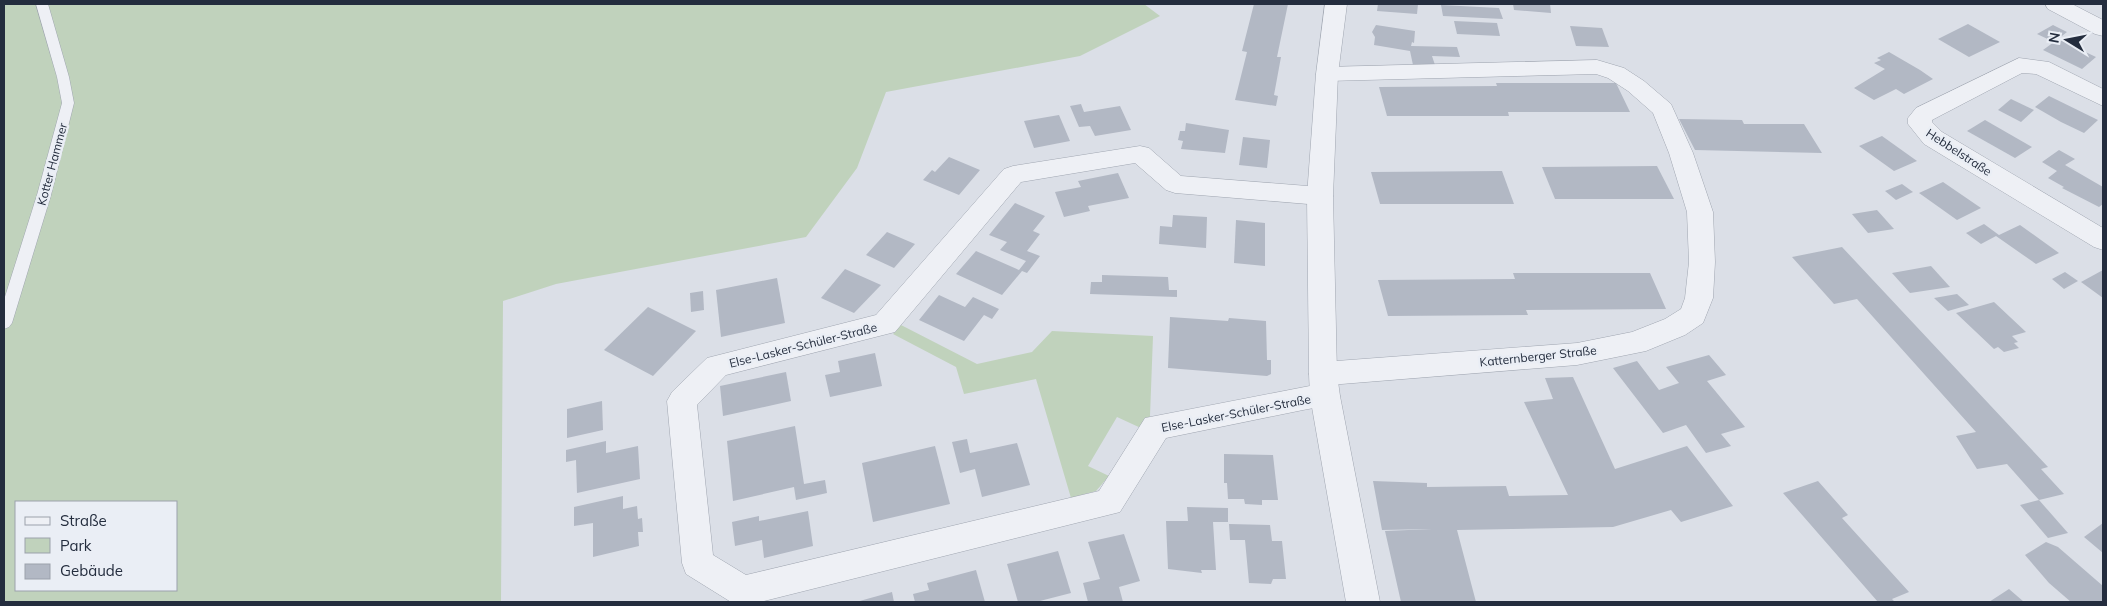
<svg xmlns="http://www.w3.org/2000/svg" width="2107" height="606" viewBox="0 0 2107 606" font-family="Mulish,sans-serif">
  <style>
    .green { fill: #c0d2bc; fill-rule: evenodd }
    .building { fill: #b2b8c4 }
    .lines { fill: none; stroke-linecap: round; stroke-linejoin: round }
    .service-casing { stroke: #a0a6b1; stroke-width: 1 }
    .minor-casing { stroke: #a0a6b1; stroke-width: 1 }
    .tertiary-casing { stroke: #a0a6b1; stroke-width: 1 }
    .service { fill: #eef0f5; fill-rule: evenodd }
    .minor { fill: #eef0f5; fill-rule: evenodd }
    .tertiary { fill: #eef0f5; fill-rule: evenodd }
    .labels { text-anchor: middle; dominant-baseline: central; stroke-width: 5; stroke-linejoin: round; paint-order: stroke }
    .street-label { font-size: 12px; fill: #242d3e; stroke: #eaeef5 }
  </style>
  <rect width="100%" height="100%" fill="#dbdfe7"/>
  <g class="green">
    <path d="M4 4H1144L1160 16 1080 56 886 92 857 168 806 237 556 284 503 301 501 602H4ZM16 502H176V590H16Z"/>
    <polygon points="901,325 977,364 1032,352 1052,331 1153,336 1150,416 1143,429 1117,417 1088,466 1109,476 1096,491 1071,498 1036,379 964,394 956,367 893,334"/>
  </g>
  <g class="building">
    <polygon points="1254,4 1288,4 1277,57 1281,57 1274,95 1278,96 1276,106 1235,100 1247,52 1242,51"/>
    <polygon points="1378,4 1418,4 1417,14 1377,11"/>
    <polygon points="1513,4 1550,4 1551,13 1514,10"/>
    <polygon points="1441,5 1499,8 1503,19 1443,16"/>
    <polygon points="1454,21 1497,23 1500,36 1457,34"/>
    <polygon points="1968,24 2000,42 1969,57 1938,39"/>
    <polygon points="1376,25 1415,31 1414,43 1412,42 1411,46 1457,47 1460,57 1432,56 1435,65 1413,65 1410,51 1374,45 1375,37 1372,32"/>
    <polygon points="2053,25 2067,32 2058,39 2096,57 2082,69 2043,50 2054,42 2037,34"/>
    <polygon points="1570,26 1602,28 1609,47 1576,46"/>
    <polygon points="1889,52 1920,70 1933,79 1904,94 1896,89 1874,100 1854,88 1885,69 1874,63 1881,60 1877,58"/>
    <polygon points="1496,83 1616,83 1630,112 1508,112 1509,116 1387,116 1379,87 1497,86"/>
    <polygon points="2049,96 2098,120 2084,133 2061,122 2035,107"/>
    <polygon points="2011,99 2034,110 2021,122 1998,110"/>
    <polygon points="1081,104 1084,112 1120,106 1131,130 1095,136 1090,126 1079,127 1070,106"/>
    <polygon points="1059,115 1070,141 1034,148 1024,121"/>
    <polygon points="1679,119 1742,120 1744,124 1804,124 1822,153 1695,150"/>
    <polygon points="1985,120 2032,147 2015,158 1967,131"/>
    <polygon points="1186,123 1229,130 1225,153 1181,149 1183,141 1178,140 1180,131 1185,131"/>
    <polygon points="1882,136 1917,161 1894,171 1859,146"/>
    <polygon points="1243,137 1270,140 1267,168 1239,165"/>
    <polygon points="2059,150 2075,159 2065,165 2103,187 2103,204 2099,207 2062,188 2064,187 2048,178 2057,171 2042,162"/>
    <polygon points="949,157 980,170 959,195 923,180 932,170 935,172"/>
    <polygon points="1657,166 1674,199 1555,199 1542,167"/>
    <polygon points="1502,171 1514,204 1380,204 1371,172"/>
    <polygon points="1118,173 1129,198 1088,206 1090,211 1064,217 1055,192 1081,187 1078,181"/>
    <polygon points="1943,182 1981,208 1957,220 1919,193"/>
    <polygon points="1902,184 1913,192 1896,200 1885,191"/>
    <polygon points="1015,203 1045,216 1033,231 1040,234 1027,251 1040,256 1027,273 1022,271 1002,295 956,274 976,251 1019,270 1026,261 1000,250 1007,242 989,235"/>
    <polygon points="1877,210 1894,229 1868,233 1852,214"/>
    <polygon points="1173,215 1207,217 1206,248 1159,244 1160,226 1172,227"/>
    <polygon points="1236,220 1265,223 1265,266 1234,263"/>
    <polygon points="1984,224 1999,235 2020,225 2059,253 2036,264 1996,236 1981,244 1966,233"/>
    <polygon points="887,232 915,244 894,268 866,255"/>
    <polygon points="1842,247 2048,467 2041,469 2064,494 2039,500 2007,464 1977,469 1956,436 1976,432 1857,299 1834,304 1792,257"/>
    <polygon points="1931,266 1950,287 1910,293 1892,273"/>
    <polygon points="845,269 881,285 854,313 821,298"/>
    <polygon points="2103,270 2103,298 2081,282"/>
    <polygon points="2065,272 2078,281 2064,289 2052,279"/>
    <polygon points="1513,273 1650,273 1666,309 1526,310 1528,315 1388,316 1378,280 1515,279"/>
    <polygon points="1102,275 1168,277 1169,290 1177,290 1177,297 1090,294 1091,282 1102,282"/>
    <polygon points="777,278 785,323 721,337 716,290"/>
    <polygon points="703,291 704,310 691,312 690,293"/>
    <polygon points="1957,294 1969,305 1948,311 1934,298"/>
    <polygon points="939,295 965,307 973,297 999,309 992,319 984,315 964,341 919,320"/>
    <polygon points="1994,302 2026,332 2012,336 2018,342 2014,343 2019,348 2004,352 1998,347 1994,349 1956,313"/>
    <polygon points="648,307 696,331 653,376 604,350"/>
    <polygon points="1170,317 1228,321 1229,318 1266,321 1267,360 1271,360 1271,374 1267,376 1168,368"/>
    <polygon points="875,353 882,386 830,397 825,375 840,372 838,361"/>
    <polygon points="1709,355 1726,375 1707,381 1745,427 1721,434 1731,446 1706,453 1686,425 1663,433 1613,368 1637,361 1659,390 1679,383 1666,367"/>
    <polygon points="786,372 791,401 723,416 720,386"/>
    <polygon points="1573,377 1615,469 1687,446 1733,506 1681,522 1671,510 1613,527 1457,530 1476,602 1401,602 1385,531 1432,529 1382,530 1373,481 1427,483 1427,487 1506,486 1509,496 1568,495 1524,402 1553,399 1545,378"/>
    <polygon points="602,401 603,430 567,438 567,409"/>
    <polygon points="795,426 804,484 825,480 827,493 796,500 794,487 733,501 727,441"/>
    <polygon points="967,439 970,453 1017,443 1030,485 982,497 975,469 960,473 952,442"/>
    <polygon points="606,441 606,453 638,446 640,479 577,493 576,460 566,462 566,450"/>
    <polygon points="935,446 950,504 873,522 862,463"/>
    <polygon points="1224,454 1273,455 1278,500 1262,500 1262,505 1245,504 1244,499 1228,499 1227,483 1224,483"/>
    <polygon points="1818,481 1848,515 1842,518 1909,592 1892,599 1895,602 1878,602 1783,493"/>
    <polygon points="623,496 623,509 637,506 638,519 642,518 643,532 638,532 639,546 593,557 593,523 574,526 574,507"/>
    <polygon points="2039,500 2068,533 2048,538 2020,505"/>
    <polygon points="1187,507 1228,508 1228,522 1213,522 1216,570 1201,570 1202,573 1168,569 1166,521 1188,521"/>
    <polygon points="808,511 813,546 764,558 762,540 735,546 732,522 759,516 759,521"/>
    <polygon points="2103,523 2103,553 2084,537"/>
    <polygon points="1229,524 1270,525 1272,541 1282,541 1286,579 1273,579 1271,584 1249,583 1245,540 1230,540"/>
    <polygon points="1124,534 1140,581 1119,587 1123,602 1088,602 1083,583 1100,579 1088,542"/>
    <polygon points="2046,542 2058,547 2103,586 2103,602 2071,602 2049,583 2025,555"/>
    <polygon points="1058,551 1071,593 1036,602 1018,602 1007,564"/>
    <polygon points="976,570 985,602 915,602 913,594 929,590 927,583"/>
    <polygon points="2009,589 2024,602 1989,602"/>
    <polygon points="892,592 894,602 856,602"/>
  </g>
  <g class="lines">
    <g class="service-casing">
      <polygon id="service" points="36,4 48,4 69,77 74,103 51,195 12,323 9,327 4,329 4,300 37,195 62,103 57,77"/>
    </g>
    <g class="minor-casing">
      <g id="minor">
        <polygon points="2045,4 2072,4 2103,20 2103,36 2095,34 2048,9"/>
        <polygon points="2019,58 2049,62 2103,89 2103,106 2036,74 2022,73 1932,120 1932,122 1942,132 2103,228 2103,250 2094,247 1924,144 1908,124 1908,118 1916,108"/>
        <polygon points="1597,60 1624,68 1644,81 1671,104 1693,153 1713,212 1715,262 1713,298 1703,323 1685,335 1646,351 1577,365 1329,385 1335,388 1340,396 1335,404 1303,410 1166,438 1120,512 760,602 731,602 686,574 682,563 667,401 672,392 707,358 876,315 1004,169 1013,166 1140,146 1149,148 1181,176 1320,187 1329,190 1333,196 1329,202 1320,205 1175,193 1166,190 1135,163 1021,182 895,332 726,375 697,405 713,555 746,575 1099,491 1145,418 1320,384 1313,382 1309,374 1313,366 1323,362 1577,343 1632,332 1665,319 1681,309 1685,298 1689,262 1687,212 1669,153 1653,113 1628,91 1608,78 1596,74 1327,81 1319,79 1316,74 1319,69 1327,67"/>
      </g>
    </g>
    <g class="tertiary-casing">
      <polygon id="tertiary" points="1325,4 1347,4 1338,74 1333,196 1337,374 1340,396 1380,602 1346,602 1310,396 1309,374 1307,196 1316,74"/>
    </g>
    <use href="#service" class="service"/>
    <use href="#minor" class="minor"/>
    <use href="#tertiary" class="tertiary"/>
  </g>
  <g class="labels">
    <g class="street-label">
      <text transform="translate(1959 152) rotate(33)">Hebbelstraße</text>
      <text transform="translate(52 164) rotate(-75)">Kotter Hammer</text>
      <text transform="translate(803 345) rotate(-14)">Else-Lasker-Schüler-Straße</text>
      <text transform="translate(1538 356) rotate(-6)">Katternberger Straße</text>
      <text transform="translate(1236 413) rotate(-11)">Else-Lasker-Schüler-Straße</text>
    </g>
  </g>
  <rect width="2107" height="606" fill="none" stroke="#242d3e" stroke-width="10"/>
  <rect x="15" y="501" width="162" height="90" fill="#eaeef5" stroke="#9ba1ac"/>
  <rect x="25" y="517" width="25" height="8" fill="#eef0f5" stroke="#9ba1ac"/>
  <text x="60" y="526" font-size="15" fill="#242d3e">Straße</text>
  <rect x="25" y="538" width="25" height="15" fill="#c0d2bc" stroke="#9ba1ac"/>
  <text x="60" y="551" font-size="15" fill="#242d3e">Park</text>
  <rect x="25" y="564" width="25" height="15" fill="#b2b8c4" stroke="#9ba1ac"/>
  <text x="60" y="576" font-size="15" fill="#242d3e">Gebäude</text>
  <g transform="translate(2067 40) rotate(280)" stroke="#eaeef5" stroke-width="4" paint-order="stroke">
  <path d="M0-4L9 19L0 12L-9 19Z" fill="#242d3e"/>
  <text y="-8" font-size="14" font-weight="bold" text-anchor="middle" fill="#242d3e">N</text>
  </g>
</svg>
